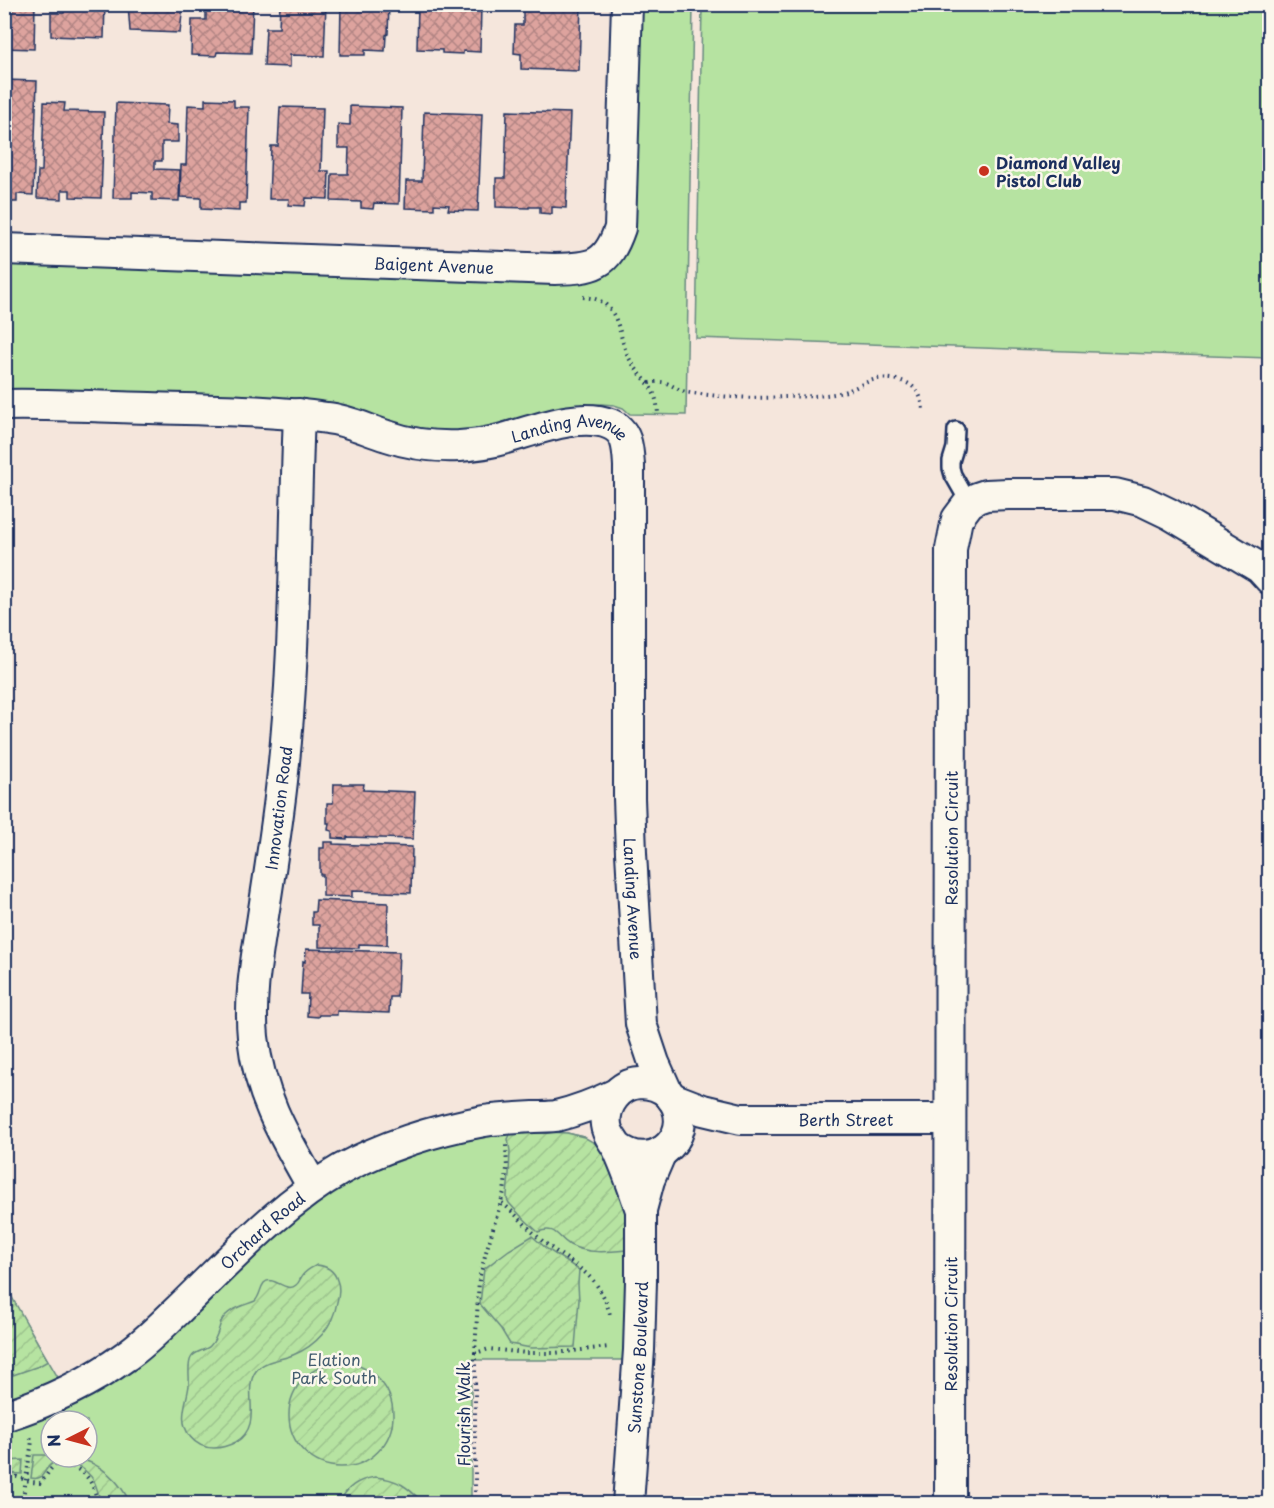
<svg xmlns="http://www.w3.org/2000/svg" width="1274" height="1508" viewBox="0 0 1274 1508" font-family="'Playpen Sans',sans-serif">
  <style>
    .park { fill: #b6e3a1; stroke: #688980; stroke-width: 1.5; fill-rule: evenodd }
    .garden { fill: url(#garden-furrows); stroke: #688980; stroke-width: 1.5 }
    .building { fill: url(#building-cross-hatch); stroke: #1b2f5e; stroke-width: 1.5 }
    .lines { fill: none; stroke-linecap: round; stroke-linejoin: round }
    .lane-casing { stroke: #1b2f5e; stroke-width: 20 }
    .street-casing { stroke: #1b2f5e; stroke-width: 34 }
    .path { stroke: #1b2f5e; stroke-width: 4; stroke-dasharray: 1.5 4.5; stroke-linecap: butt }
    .lane { stroke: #fbf7ec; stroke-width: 15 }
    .street { stroke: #fbf7ec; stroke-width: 30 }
    .poi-dot { fill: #c8321e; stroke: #fbf7ec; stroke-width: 2 }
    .labels { text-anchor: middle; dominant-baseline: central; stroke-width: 5; stroke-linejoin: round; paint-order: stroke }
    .poi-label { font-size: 16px; font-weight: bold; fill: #1b2f5e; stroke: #fbf7ec; text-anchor: start }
    .street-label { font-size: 16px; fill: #1b2f5e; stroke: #fbf7ec }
    .park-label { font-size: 16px; fill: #425c6f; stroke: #fbf7ec }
  </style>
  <defs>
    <pattern id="garden-furrows" width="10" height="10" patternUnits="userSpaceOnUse" patternTransform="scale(1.5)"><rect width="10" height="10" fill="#b6e3a1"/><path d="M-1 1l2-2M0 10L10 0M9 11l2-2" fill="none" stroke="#9cc38d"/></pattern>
    <pattern id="building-cross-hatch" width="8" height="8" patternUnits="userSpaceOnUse" patternTransform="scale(1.5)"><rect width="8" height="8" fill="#dda39e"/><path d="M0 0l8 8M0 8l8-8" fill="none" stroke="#b28584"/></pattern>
  </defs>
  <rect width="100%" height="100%" fill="#f5e6dc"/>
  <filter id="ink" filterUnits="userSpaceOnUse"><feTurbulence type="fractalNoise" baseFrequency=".0167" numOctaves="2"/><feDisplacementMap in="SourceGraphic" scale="12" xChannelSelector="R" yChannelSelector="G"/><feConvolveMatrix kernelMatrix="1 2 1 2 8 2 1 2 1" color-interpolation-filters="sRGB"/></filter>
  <g filter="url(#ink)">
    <g class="park">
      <polygon points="642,5 693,5 686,415 630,414 623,408 614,405 601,404 583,405 549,410 475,431 440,432 396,424 346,407 321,402 293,400 5,390 5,263 606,273"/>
      <polygon points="702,5 1269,5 1269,358 696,338"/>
      <path d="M521 1132 567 1133 584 1137 626 1219 627 1282 623 1360H471V1503L5 1504V1431L38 1420 61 1410 203 1306 265 1246 298 1217 322 1199 345 1185 370 1172 434 1148 460 1141ZM51 1421H87V1457H51Z"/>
      <polygon points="4,1285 59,1379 4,1400"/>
    </g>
    <g class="garden">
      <path d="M521 1132H548L567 1133 584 1137 598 1145 609 1156 625 1201 626 1250C608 1252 587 1254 570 1245 557 1237 556 1225 538 1232L520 1215 509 1203 507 1199V1195L509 1175 510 1151 508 1139 511 1133Z"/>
      <polygon points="532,1236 547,1249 579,1270 578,1284 579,1300 575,1347 531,1348 510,1344 501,1329 480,1304 484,1269 509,1250"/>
      <path d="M317 1265C327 1266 334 1270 337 1280 340 1287 339 1295 337 1302 333 1327 316 1346 293 1355 281 1360 264 1360 256 1371 241 1391 265 1424 236 1442 230 1445 222 1448 214 1448 194 1448 181 1431 184 1411 185 1402 188 1394 189 1385 190 1377 187 1365 191 1358 194 1351 205 1351 210 1346 217 1339 218 1331 221 1322 227 1309 243 1306 255 1301 260 1296 260 1288 264 1283 273 1274 286 1294 296 1285 299 1283 300 1279 302 1276 306 1270 311 1268 317 1265Z"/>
      <polygon points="5,1285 48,1361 39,1366 13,1375 5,1356"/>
      <circle cx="341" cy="1415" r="52"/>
      <path d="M34 1455H51V1457C59 1457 68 1456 76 1458 101 1463 120 1481 130 1503H108L100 1500C98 1493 97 1487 94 1481 87 1469 67 1456 53 1463 42 1469 46 1481 31 1478Z"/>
      <polygon points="23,1460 22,1474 5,1473 5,1461"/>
      <path d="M375 1477C398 1479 408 1487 423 1503H339C347 1487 357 1480 375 1477Z"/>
    </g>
    <g class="building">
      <polygon points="4,4 35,4 34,49 4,48"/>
      <polygon points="65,4 105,4 104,38 51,36 51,13 64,13"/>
      <polygon points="128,4 183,4 180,33 130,31"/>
      <polygon points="206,4 253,4 251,53 217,52 216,56 191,55 192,20 206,20"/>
      <polygon points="280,4 326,4 324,56 290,55 290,67 264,66 266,28 279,28"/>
      <polygon points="341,4 389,4 388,34 386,35 385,51 365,50 365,55 340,55"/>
      <polygon points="418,4 481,4 480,52 463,51 463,54 442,53 442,50 417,49"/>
      <polygon points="523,4 581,4 579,71 521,69 521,54 514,53 515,25 523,25"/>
      <polygon points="4,80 37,81 33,195 17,194 17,202 4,202"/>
      <polygon points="205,99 234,100 234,107 249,107 246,203 239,203 239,211 201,209 201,198 180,197 181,165 186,165 188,105 205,106"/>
      <polygon points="44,102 65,103 64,111 104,112 101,198 70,197 70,190 62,190 62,199 37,198 38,171 42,171"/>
      <polygon points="116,103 168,105 167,124 178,125 178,142 162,142 162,161 155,161 155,169 180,170 179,201 152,200 152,193 132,192 132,198 113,198"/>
      <polygon points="350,106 402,108 399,204 374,203 373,209 361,208 361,202 331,201 332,174 348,174 349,148 338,148 338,124 350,125"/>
      <polygon points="280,107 323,108 321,171 329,171 328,199 306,198 305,206 288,205 289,199 269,199 271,146 278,146"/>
      <polygon points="507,111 570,113 566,208 552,207 552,214 540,213 540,207 529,207 529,208 496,207 496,178 505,178"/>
      <polygon points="424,112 482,114 478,211 448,210 449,205 434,204 434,209 405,208 406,181 422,181"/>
      <polygon points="334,784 364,784 363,790 415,792 413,839 347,837 347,839 332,838 332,831 328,830 329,823 327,823 327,803 333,803"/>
      <polygon points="324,842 333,842 333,844 412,847 411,893 352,891 352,897 323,896 323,875 320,875 320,848 324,848"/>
      <polygon points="316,900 388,903 387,945 359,944 359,948 319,947 319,925 312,925 312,912 315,912"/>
      <polygon points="306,949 399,952 397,997 390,997 389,1013 337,1011 337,1015 319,1015 318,1017 307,1016 308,994 301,994 303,961 305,962"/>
    </g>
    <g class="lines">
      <g class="lane-casing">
        <polyline id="lane" points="956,430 955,448 951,461 951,468 953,475 969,503"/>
      </g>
      <g class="street-casing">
        <g id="street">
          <path id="s1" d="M4 249 555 269C593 268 607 266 620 228L627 4"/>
          <path id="s2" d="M4 405C53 404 101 407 150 408 209 410 268 410 327 418 348 420 367 430 387 436 410 444 435 447 459 446 472 445 486 444 499 440 531 432 578 411 610 424 628 431 628 450 629 466V798L631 853 641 1024 654 1063 667 1092"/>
          <path d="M299 414C294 536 296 659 282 781 277 826 270 871 263 916 257 956 249 996 253 1037 259 1095 285 1138 313 1187"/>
          <path id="s3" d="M672 1098 703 1110 741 1119H950"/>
          <path d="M617 1147C656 1178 701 1129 669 1094 661 1086 650 1083 640 1083 619 1084 603 1105 606 1125 607 1135 614 1141 618 1149 627 1169 634 1189 641 1210"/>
          <path id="s4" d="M4 1416C48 1402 89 1383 126 1356 145 1343 161 1326 177 1311 229 1261 279 1205 342 1169 386 1145 435 1130 484 1121 500 1119 517 1118 534 1117 541 1117 549 1117 556 1116 577 1111 597 1103 616 1094"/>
          <path id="s5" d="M628 1504 639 1350 641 1281V1210L649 1180 661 1152"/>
          <path id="s6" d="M950 1504 951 549 957 519 969 503 977 498 986 495 1008 494H1115L1143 501 1170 514 1260 568 1270 579"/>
        </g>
      </g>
      <g class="path">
        <path d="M583 297C593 298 601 299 608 307 621 321 620 342 629 358 642 381 657 384 658 415"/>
        <path d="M649 383C672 378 672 391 692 393 722 397 754 399 784 397 803 396 824 397 843 392 861 387 870 376 891 379 911 381 922 390 923 411"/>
        <path d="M502 1203C515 1213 526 1226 539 1238 569 1265 599 1270 610 1315"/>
        <polyline points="475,1353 479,1279 486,1252 504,1192 507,1169 506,1145"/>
        <path d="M4 1478 17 1477 32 1482 40 1483C46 1478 49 1468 56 1465 61 1463 66 1464 71 1466 89 1473 94 1486 98 1504"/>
        <polyline points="22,1504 32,1441 30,1437"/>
        <polyline points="475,1504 475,1353 489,1349 527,1353 555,1353 609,1347 609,1346"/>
      </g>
      <use href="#lane" class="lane"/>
      <use href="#street" class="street"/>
    </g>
  </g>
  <circle class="poi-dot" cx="984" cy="171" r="6"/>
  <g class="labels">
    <g class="poi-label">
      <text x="996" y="162">Diamond Valley<tspan x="996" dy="18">Pistol Club</tspan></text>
    </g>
    <g class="street-label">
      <text stroke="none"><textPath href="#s1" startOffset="430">Baigent Avenue</textPath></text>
      <text stroke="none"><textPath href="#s2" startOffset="574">Landing Avenue</textPath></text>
      <text transform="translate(278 808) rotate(-83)">Innovation Road</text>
      <text stroke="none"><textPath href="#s6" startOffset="666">Resolution Circuit</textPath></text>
      <text stroke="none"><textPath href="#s2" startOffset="1096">Landing Avenue</textPath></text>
      <text stroke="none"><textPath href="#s3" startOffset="177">Berth Street</textPath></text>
      <text stroke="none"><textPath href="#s4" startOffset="322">Orchard Road</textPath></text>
      <text stroke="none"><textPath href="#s6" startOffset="180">Resolution Circuit</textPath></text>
      <text stroke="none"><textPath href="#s5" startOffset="147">Sunstone Boulevard</textPath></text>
      <text transform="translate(463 1414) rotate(-90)">Flourish Walk</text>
    </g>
    <g class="park-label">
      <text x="334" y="1359">Elation<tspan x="334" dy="18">Park South</tspan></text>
    </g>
  </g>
  <rect width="1274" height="1508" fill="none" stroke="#fbf7ec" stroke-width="24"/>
  <rect x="12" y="12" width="1250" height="1484" fill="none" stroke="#1b2f5e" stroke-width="2" filter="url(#ink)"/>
  <g transform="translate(69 1439) rotate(264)"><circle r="28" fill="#fbf7ec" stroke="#a1a7b3" stroke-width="1.5"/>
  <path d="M0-4.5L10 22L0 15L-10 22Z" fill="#c8321e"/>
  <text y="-9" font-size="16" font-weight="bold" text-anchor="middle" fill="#1b2f5e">N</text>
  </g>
</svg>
